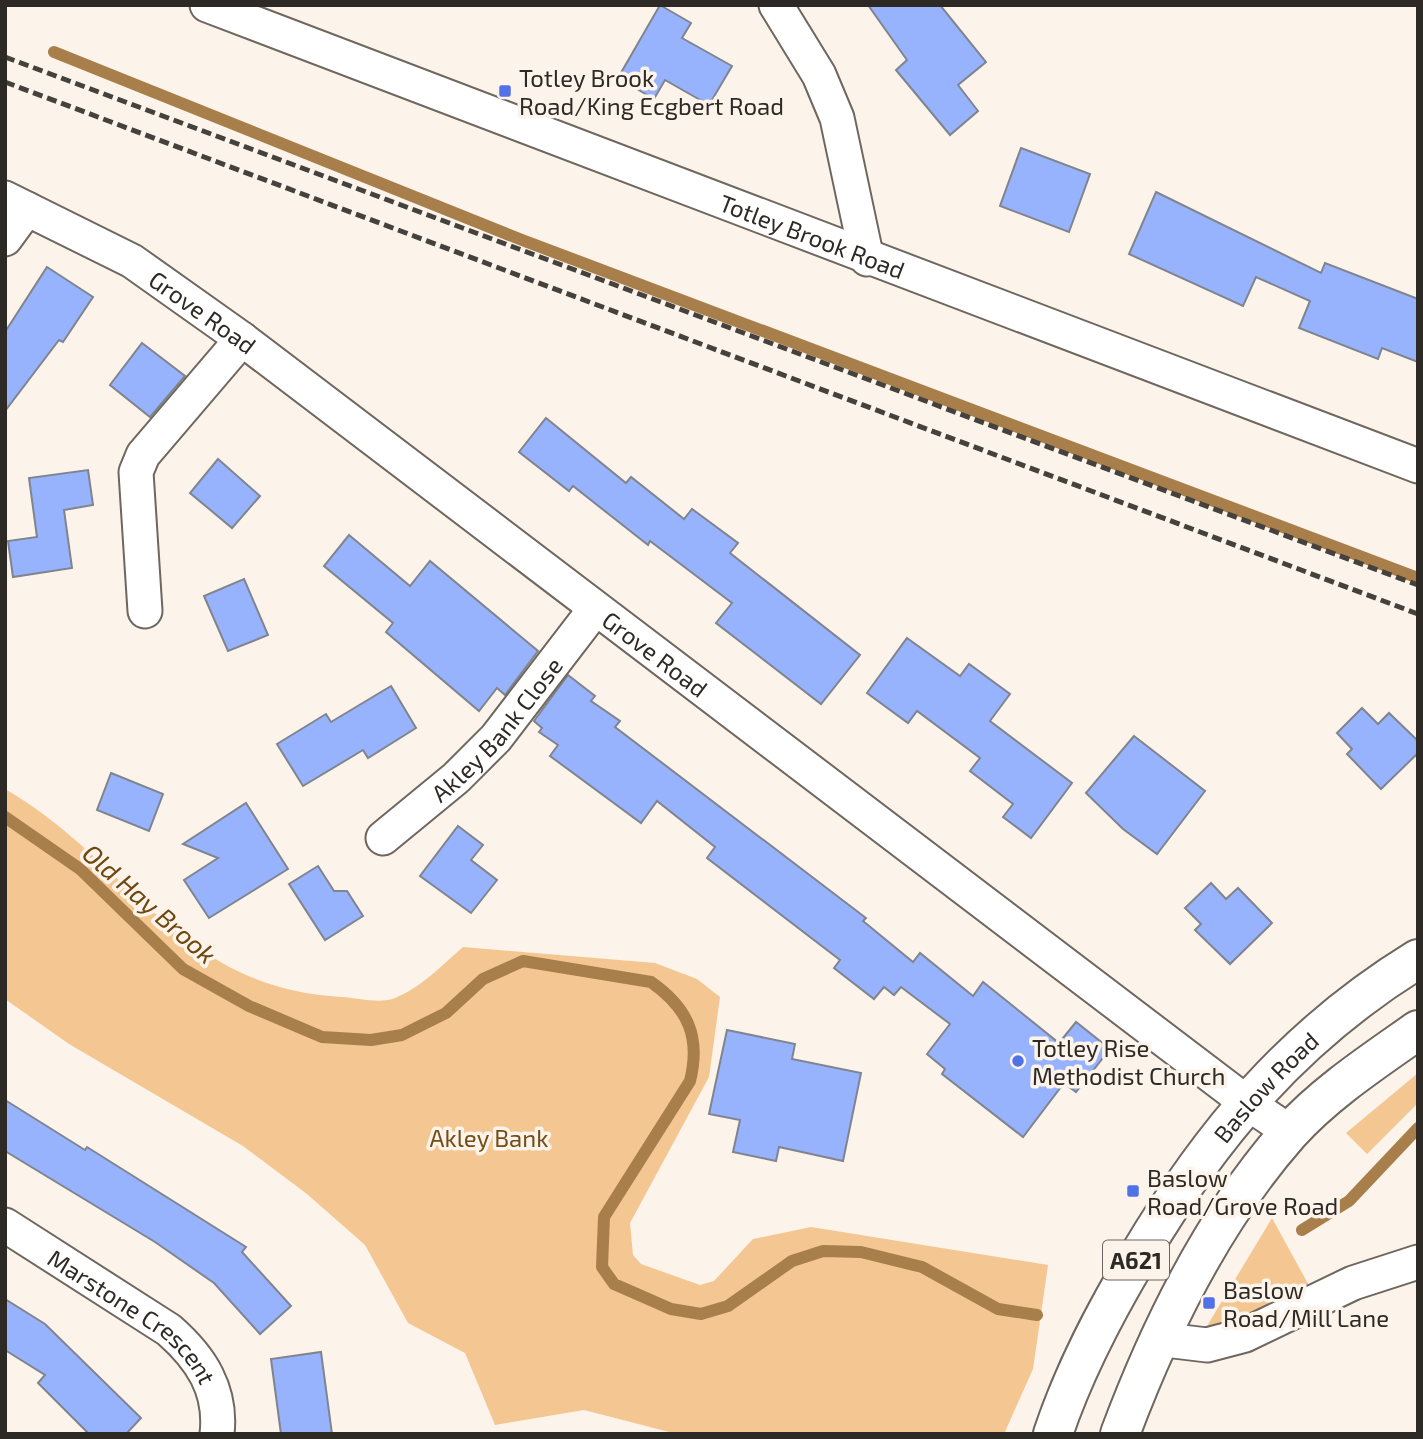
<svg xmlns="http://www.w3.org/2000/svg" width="1423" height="1439" viewBox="0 0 1423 1439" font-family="'Exo 2',sans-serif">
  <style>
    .green { fill: #f4c692 }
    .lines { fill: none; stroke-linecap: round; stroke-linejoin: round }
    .stream { stroke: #a87e4a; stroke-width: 12 }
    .building { fill: #97b3fe; stroke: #80848e; stroke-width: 2 }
    .street-casing { stroke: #6f675f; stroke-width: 37 }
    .primary-casing { stroke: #6f675f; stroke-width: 42 }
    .street { stroke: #fff; stroke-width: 33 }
    .primary { stroke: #fff; stroke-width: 38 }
    .rail { stroke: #45413c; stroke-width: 5; stroke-dasharray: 10 5; stroke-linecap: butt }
    .poi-dot { fill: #5072e6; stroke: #fcf3ea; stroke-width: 2.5 }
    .labels { text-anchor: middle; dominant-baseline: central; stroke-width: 7; stroke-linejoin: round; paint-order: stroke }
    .shield { fill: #fcf3ea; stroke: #6b6661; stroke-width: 2 }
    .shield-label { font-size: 23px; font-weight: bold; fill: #2d2a26 }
    .poi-label { font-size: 24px; fill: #2d2a26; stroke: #fcf3ea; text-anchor: start }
    .street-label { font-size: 24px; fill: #2d2a26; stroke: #fcf3ea }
    .park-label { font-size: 24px; fill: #744c16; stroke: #fcf3ea }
    .water-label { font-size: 26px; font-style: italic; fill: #6e460f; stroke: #fcf3ea }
  </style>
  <rect width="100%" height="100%" fill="#fcf3ea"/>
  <g class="green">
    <path d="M5 789C130 861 179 989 342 997 357 998 381 1004 395 998 422 987 442 965 463 947L655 963 697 979 720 997 709 1077 630 1223 633 1255 641 1264 700 1285 714 1281 753 1239 811 1227 1048 1265 1033 1369 1004 1434H677L584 1410 495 1425 465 1353 408 1323 365 1245 307 1194 243 1146 69 1044 5 999Z"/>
    <polygon points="1418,1073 1418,1103 1367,1154 1346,1133"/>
    <polygon points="1272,1218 1312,1291 1215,1330 1207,1326"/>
  </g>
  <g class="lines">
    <g class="stream">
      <polyline points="54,52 522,240 1418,578"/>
      <path d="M5 817 80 869 183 969 249 1006 322 1037 371 1040 402 1035 446 1013 483 979 523 961 651 982C688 1008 701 1037 690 1081L604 1217 602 1267 614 1284 671 1309 701 1314 728 1306 792 1261 823 1251 861 1252 922 1267 998 1309 1037 1315"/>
      <polyline points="1302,1230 1349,1201 1418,1128"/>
    </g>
  </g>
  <g class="building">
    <polygon points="660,5 691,23 682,38 732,66 709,105 665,80 654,99 618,78"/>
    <polygon points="868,5 940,5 986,62 958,85 978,111 950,135 896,70 907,60"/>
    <polygon points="1021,148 1090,174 1069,232 1000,206"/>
    <polygon points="1156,192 1321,273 1325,263 1418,299 1418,362 1382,348 1378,359 1299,328 1310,301 1256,277 1243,306 1129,254"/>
    <polygon points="47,267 93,297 63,342 59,340 5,411 5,332"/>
    <polygon points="142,343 185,376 150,417 110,385"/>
    <polygon points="546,418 626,483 631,477 684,519 692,509 738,543 730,553 860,655 821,704 716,623 732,603 650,541 648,545 573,486 569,491 519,452"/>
    <polygon points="218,459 260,496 232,528 190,493"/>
    <polygon points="88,470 93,505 64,510 72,568 13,577 8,541 37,537 29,478"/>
    <polygon points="349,535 410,586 430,561 538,651 505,695 497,688 479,711 386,632 393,623 324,566"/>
    <polygon points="244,579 268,635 228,651 204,596"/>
    <polygon points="907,638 960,676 969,664 1010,694 990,721 1072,783 1031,838 1003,817 1013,804 970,771 980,758 917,711 908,723 867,693"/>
    <polygon points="568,675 595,696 591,701 620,721 615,727 866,918 863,921 913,962 920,953 973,996 983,982 1059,1043 1076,1022 1110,1049 1076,1092 1064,1083 1023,1137 942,1074 945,1069 927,1054 950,1024 901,987 894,995 884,987 874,999 834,968 840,960 707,858 715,847 657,801 641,823 550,756 558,745 539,732 542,728 534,721"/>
    <polygon points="391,686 416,728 368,758 363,750 303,786 277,744 326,714 331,722"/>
    <polygon points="1362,708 1378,724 1389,713 1418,741 1418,753 1381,789 1347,754 1352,749 1337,733"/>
    <polygon points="1134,736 1205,791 1157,854 1123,829 1086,793"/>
    <polygon points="111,773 163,794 149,831 97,810"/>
    <polygon points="246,803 288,869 209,918 184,880 218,858 183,844"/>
    <polygon points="458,826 483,845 471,860 497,880 471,913 420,876"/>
    <polygon points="318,866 334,891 347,891 363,916 325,940 289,884"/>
    <polygon points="1211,883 1226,899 1238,888 1272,923 1230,964 1195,930 1201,924 1185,908"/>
    <polygon points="727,1030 795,1044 792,1059 861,1073 843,1161 779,1147 776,1161 733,1152 740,1120 709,1114"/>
    <polygon points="5,1100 85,1150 87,1147 246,1247 242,1252 291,1306 260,1334 214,1283 155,1242 5,1151"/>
    <polygon points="5,1299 45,1324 141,1418 126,1434 89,1434 38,1383 45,1375 5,1350"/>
    <polygon points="321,1352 332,1434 281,1434 271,1359"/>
  </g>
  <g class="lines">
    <g class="street-casing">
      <g id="street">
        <path id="s1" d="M207 5 1418 466"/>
        <polyline points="776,5 819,75 837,118 867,259"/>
        <path id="s2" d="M5 198 132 261 242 339 1246 1102 1290 1132"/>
        <polyline points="5,239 27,209"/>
        <polyline points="145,611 136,472 143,455 242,339"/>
        <path id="s3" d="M383 838 456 778 496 738 595 609"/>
        <path id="s4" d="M5 1225 169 1330C201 1358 222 1390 217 1434"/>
        <polyline points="1157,1339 1207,1345 1245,1335 1353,1283 1418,1262"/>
      </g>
    </g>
    <g class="primary-casing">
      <g id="primary">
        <path id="s5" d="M1053 1434C1074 1371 1104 1314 1138 1257 1211 1134 1294 1035 1418 959"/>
        <path d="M1120 1434C1160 1327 1213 1219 1289 1133 1325 1093 1374 1061 1418 1030"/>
      </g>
    </g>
    <use href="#street" class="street"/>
    <use href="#primary" class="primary"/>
    <g class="rail">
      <polyline points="5,57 1418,585"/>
      <polyline points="5,82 1418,614"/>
    </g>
  </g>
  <g class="poi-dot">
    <rect x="498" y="84" width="14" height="14" rx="3.5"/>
    <circle cx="1018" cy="1061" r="7"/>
    <rect x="1126" y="1184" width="14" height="14" rx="3.5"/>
    <rect x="1202" y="1296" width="14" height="14" rx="3.5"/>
  </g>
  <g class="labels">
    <rect class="shield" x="1103" y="1240.5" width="66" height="39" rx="5"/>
    <g class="shield-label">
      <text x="1136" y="1260">A621</text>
    </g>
    <g class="poi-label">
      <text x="519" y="77">Totley Brook<tspan x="519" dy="28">Road/King Ecgbert Road</tspan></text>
      <text x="1032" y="1047">Totley Rise<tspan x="1032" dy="28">Methodist Church</tspan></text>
      <text x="1147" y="1177">Baslow<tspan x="1147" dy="28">Road/Grove Road</tspan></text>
      <text x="1223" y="1289">Baslow<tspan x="1223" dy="28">Road/Mill Lane</tspan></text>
    </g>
    <g class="street-label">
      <text stroke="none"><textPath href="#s1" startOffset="648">Totley Brook Road</textPath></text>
      <text stroke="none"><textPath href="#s2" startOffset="229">Grove Road</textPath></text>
      <text stroke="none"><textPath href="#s2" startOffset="796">Grove Road</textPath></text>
      <text stroke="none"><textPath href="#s3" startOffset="158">Akley Bank Close</textPath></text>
      <text stroke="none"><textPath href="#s5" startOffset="410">Baslow Road</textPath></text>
      <text stroke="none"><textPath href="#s4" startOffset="158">Marstone Crescent</textPath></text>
    </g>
    <g class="park-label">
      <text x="489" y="1137">Akley Bank</text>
    </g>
    <g class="water-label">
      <text transform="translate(150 903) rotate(41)">Old Hay Brook</text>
    </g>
  </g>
  <rect width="1423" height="1439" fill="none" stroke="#2d2a26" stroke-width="14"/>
</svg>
